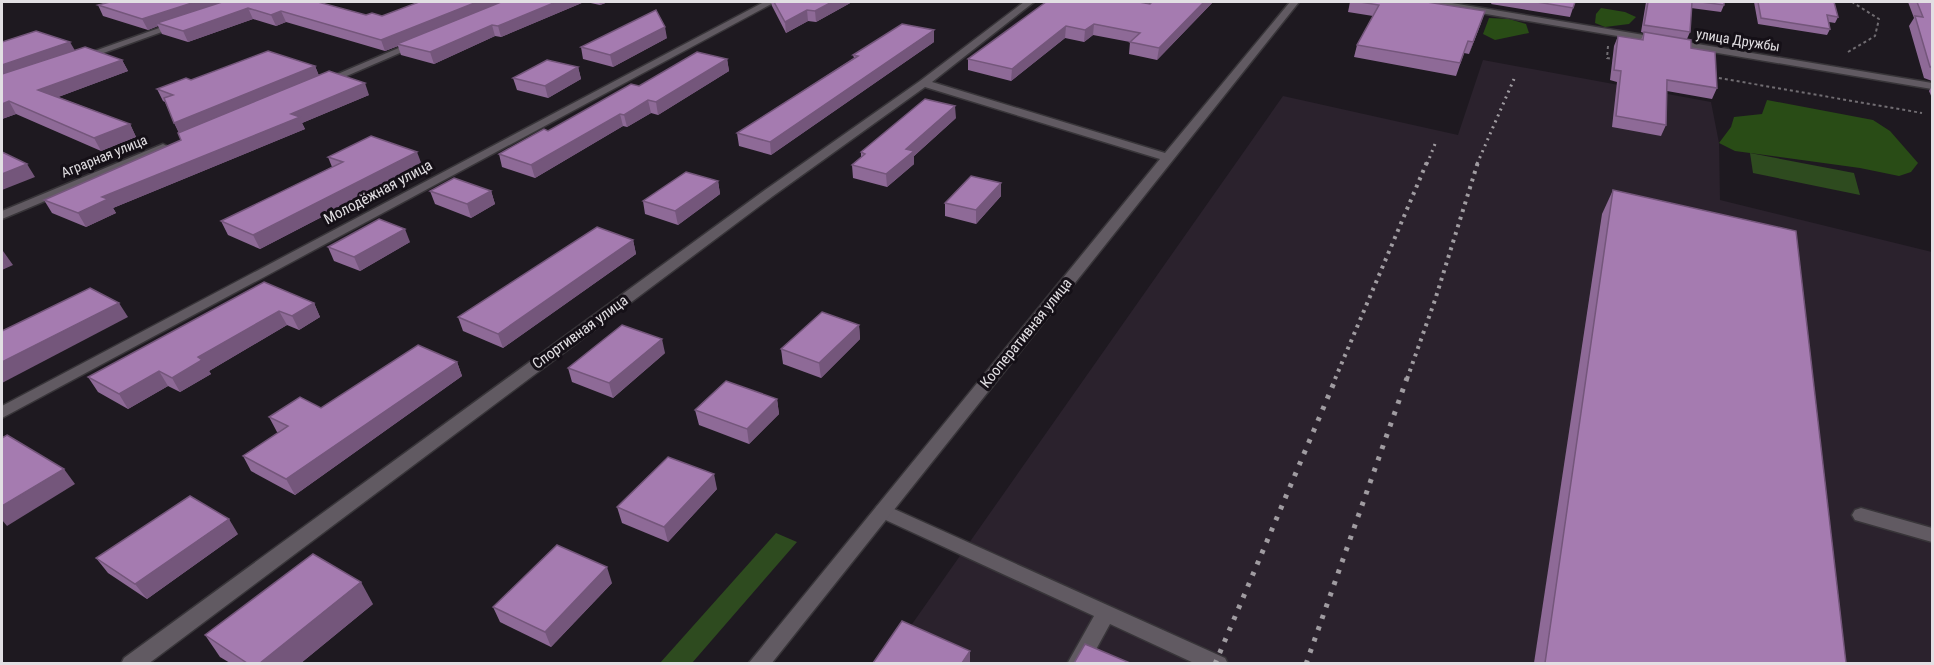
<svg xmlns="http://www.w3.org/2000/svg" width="1934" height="665" viewBox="0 0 1934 665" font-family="'Roboto Condensed',sans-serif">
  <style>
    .built { fill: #2b222d }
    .green { fill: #2e4b1f }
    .forest { fill: #294c16 }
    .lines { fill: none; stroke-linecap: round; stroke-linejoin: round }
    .service-casing { stroke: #383539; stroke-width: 3 }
    .minor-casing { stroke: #383539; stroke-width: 3 }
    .path { stroke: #716d72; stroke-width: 2; stroke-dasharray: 3 3; stroke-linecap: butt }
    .service { fill: #615a62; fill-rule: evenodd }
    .minor { fill: #615a62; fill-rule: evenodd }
    .rail-far2 { stroke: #a09ca1; stroke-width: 3; stroke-dasharray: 2 4.5; stroke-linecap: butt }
    .rail-far1 { stroke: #a09ca1; stroke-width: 4; stroke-dasharray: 3 5; stroke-linecap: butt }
    .rail { stroke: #a09ca1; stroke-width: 5; stroke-dasharray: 4 8; stroke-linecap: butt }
    .wall { fill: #8e6a97 }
    .shaded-wall { fill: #74567b }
    .building { fill: #a57bb0; stroke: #74567b; stroke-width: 1.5 }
    .labels { text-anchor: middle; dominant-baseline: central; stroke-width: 6; stroke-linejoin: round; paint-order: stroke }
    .far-street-label { font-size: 14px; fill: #e2dfe3; stroke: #151017 }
    .street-label { font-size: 15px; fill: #e2dfe3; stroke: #151017 }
  </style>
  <rect width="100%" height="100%" fill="#1e1920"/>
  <polygon class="built" points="1483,60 1711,102 1719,143 1720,200 1932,252 1932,663 884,664 1283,96 1458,135"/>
  <g class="green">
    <polygon points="1750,153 1854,173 1860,195 1753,173"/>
    <polygon points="776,533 797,542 692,663 660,663"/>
  </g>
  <g class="forest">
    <polygon points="1601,8 1625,12 1636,17 1629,24 1605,27 1595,23 1596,14"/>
    <polygon points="1489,18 1509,19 1526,24 1529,33 1495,40 1483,34"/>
    <polygon points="1767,100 1873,120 1890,131 1918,163 1911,172 1899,176 1860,168 1735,151 1719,143 1731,127 1734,117 1762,114"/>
  </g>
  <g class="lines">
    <g class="service-casing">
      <g id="service">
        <polygon points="883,504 1225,658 1228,664 1196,664 1110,624 1088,664 1067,664 1094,616 877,516 874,511 877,506"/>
        <polygon points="1861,508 1932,528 1932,542 1855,520 1852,515 1855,510"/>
      </g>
    </g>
    <g class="minor-casing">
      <g id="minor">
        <polygon points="764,2 775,2 2,418 2,406"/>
        <polygon points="1024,2 1034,2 932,82 1165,153 1290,2 1299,2 771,664 748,664 1160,159 925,87 773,196 148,664 121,664 124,658 765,190 920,81"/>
        <polygon points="1428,2 1446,2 1932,83 1932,89 1433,5"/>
        <polygon points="176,22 184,24 84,60 75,58"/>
        <polygon points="415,41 423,43 328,84 319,82"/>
        <polygon points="163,144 167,146 167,150 2,219 2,211"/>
      </g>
    </g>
    <g class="path">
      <polyline points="1608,46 1607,58 1617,60"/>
      <polyline points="1848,52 1875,36 1879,19 1852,2"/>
      <polyline points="1713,77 1922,113"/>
    </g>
    <use href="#service" class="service"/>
    <use href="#minor" class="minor"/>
    <g class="rail-far2">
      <polyline points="1427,164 1435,144"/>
      <polyline points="1477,164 1514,79"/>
    </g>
    <g class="rail-far1">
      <polyline points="1335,379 1427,162"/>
      <polyline points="1407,379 1435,300 1478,162"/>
    </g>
    <g class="rail">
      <polyline points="1215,664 1336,378"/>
      <polyline points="1306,664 1407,378"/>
    </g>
  </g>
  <g class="wall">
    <polygon points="110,2 382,16 584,2 501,37 495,36 434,64 401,55 398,46 385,51 286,22 276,26 253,19 188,42 162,34 158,26 148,30 103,16 98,5"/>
    <polygon points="586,2 608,2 600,5"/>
    <polygon points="771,2 852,2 816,22 808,21 786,33 772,6"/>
    <polygon points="1046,2 1150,4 1212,3 1157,60 1129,54 1130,42 1093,35 1084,42 1065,38 1011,81 968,70 968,59"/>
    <polygon points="1350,2 1429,2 1481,23 1469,54 1464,53 1456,76 1354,57 1357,45 1373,16 1348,12"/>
    <polygon points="1492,2 1575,2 1570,17 1491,4"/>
    <polygon points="1646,2 1724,2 1724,5 1721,12 1691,8 1690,32 1687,39 1691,48 1717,88 1712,99 1667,91 1666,125 1661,136 1612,127 1617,82 1610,80 1614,46 1618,36 1641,40 1644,33 1641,32"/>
    <polygon points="1754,2 1834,2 1838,17 1835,23 1829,22 1830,29 1827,35 1758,24"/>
    <polygon points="1908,2 1932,2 1932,81 1924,78 1909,26 1914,18"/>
    <polygon points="667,38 613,67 583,59 581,47"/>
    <polygon points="2,42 75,50 122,60 128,71 58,97 130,124 136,137 101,151 16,114 2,119"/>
    <polygon points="934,42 771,155 739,146 737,133 854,58 853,55"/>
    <polygon points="727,59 729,71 658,115 651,113 627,127 623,126 535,178 502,167 499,154 548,131 639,86"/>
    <polygon points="315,66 319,76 369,95 302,123 305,129 113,208 116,213 86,227 52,213 44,200 181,140 179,133 165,102 163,101 157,89 191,80"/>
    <polygon points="578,67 581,79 548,98 517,90 513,78"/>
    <polygon points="1932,86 1932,98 1929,91"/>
    <polygon points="956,118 914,156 914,164 887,187 853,178 852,165 861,157 861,152"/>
    <polygon points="328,157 422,165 260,249 228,235 221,221 332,167"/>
    <polygon points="718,181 720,194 678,225 645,214 643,201"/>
    <polygon points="1001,183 1001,196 976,224 945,216 945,203"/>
    <polygon points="1613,190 1846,663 1534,663 1602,214"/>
    <polygon points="430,191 491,191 495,204 471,218 435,204"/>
    <polygon points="633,240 636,254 503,348 463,331 458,317"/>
    <polygon points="410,242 360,271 334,261 328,247"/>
    <polygon points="264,282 314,303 320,317 299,330 287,325 209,371 211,374 180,392 168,386 128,409 98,392 88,377"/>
    <polygon points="859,325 860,339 821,378 783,364 781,349"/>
    <polygon points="665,353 613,398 572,382 568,368"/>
    <polygon points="457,362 462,376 295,495 251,471 243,456 279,432 277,432 269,417 321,408"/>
    <polygon points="777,399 779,414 749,444 699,425 695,410"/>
    <polygon points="717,489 668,542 622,523 617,507"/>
    <polygon points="238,534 147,599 108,573 96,558"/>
    <polygon points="612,583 551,647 500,622 493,607"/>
    <polygon points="373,604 301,663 230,663 220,657 205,635"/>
  </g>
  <g class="shaded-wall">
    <polygon points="195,2 232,2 157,23 158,26 148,30 142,19"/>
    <polygon points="477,2 506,2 397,44 398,46 385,51 381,40"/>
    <polygon points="556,2 584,2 501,37 498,26"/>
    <polygon points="599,2 608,2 600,5"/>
    <polygon points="832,2 852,2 816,22 815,11"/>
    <polygon points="1204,2 1212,2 1212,3 1157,60 1159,48"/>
    <polygon points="248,8 253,19 188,42 183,31"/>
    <polygon points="807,10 808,21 786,33 785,22"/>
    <polygon points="281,11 286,22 276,26 271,15"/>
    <polygon points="1485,11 1481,23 1469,54 1473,42"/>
    <polygon points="1094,24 1093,35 1084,42 1085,30"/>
    <polygon points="492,25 495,36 434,64 430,52"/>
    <polygon points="1066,26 1065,38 1011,81 1012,69"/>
    <polygon points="665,27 667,38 613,67 610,55"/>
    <polygon points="934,30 934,42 771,155 770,142"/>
    <polygon points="70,42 77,54 2,79 2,65"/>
    <polygon points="727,59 729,71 658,115 656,102"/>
    <polygon points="122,60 128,71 45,102 38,90"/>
    <polygon points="315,66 320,78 180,135 174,123"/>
    <polygon points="578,67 581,79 548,98 545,86"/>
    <polygon points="365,83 369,95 302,123 305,129 113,208 116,213 86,227 78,213 102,197 291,114"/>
    <polygon points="648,100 651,113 627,127 624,115"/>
    <polygon points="9,101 16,114 2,119 2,104"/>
    <polygon points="955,106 956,118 914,156 914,164 887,187 886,174 906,149"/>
    <polygon points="620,114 623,126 535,178 531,165"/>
    <polygon points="130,124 136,137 101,151 94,138"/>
    <polygon points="417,152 422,165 260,249 253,235"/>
    <polygon points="27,164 35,177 2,190 2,174"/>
    <polygon points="718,181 720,194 678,225 675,211"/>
    <polygon points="1001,183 1001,196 976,224 976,210"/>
    <polygon points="491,191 495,204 471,218 467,204"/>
    <polygon points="405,229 410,242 360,271 354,257"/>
    <polygon points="633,240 636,254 503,348 498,334"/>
    <polygon points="3,251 13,265 2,270 2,252"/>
    <polygon points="119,303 128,317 2,383 2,362"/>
    <polygon points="314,303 320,317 299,330 292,316"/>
    <polygon points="279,311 287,325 209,371 211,374 180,392 172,378 198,357"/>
    <polygon points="859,325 860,339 821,378 819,363"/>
    <polygon points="662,339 665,353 613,398 609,383"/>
    <polygon points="457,362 462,376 295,495 286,479"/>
    <polygon points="159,371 168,386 128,409 119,394"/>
    <polygon points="777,399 779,414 749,444 747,429"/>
    <polygon points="64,469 75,484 7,526 2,520 2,506"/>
    <polygon points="714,474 717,489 668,542 664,527"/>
    <polygon points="229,519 238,534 147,599 135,584"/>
    <polygon points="607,567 612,583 551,647 545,632"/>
    <polygon points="361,582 373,604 301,663 260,663"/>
    <polygon points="970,651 970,663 962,663"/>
  </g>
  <g class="building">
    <polygon points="110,2 195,2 142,19 98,5"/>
    <polygon points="222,2 318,2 366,15 372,13 382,16 419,2 477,2 381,40 281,11 271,15 248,8 183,31 157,23"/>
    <polygon points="501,2 556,2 498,26 492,25 430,52 397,44"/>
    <polygon points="774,2 832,2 815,11 807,10 785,22"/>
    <polygon points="1046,2 1139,2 1150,4 1152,2 1204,2 1159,48 1130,42 1140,33 1094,24 1085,30 1066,26 1012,69 968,59"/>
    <polygon points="1360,2 1427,2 1485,11 1473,42 1468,41 1460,63 1357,45 1379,5"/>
    <polygon points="1537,2 1575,2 1573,8"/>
    <polygon points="1648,2 1692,2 1690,32 1644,25"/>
    <polygon points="1701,2 1724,2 1724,5"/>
    <polygon points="1758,2 1834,2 1838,17 1827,15 1830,29 1761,18"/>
    <polygon points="1917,2 1932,2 1932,67 1930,67 1915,16 1923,17"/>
    <polygon points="656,10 665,27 610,55 581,47"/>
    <polygon points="902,24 934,30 770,142 737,133 858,56 853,55"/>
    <polygon points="36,31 70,42 2,65 2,42"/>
    <polygon points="1644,32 1691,40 1691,48 1715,52 1717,88 1667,80 1666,125 1616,116 1621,71 1614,70 1618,36 1643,40"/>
    <polygon points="85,47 122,60 38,90 130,124 94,138 9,101 2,104 2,74"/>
    <polygon points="268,51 315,66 174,123 164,98 173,95 157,89 186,78 191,80"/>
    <polygon points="697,52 727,59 656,102 648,100 624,115 620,114 531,165 499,154 544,129 548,131 631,84 639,86"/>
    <polygon points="547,60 578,67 545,86 513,78"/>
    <polygon points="329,71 365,83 291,114 300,117 102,197 108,199 78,213 44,200 181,140 178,133"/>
    <polygon points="925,99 955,106 906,149 914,151 886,174 852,165 865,154 861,152"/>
    <polygon points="371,136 417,152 253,235 221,221 343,162 328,157"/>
    <polygon points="2,152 27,164 2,174"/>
    <polygon points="686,172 718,181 675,211 643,201"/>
    <polygon points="971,176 1001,183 976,210 945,203"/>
    <polygon points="454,178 491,191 467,204 430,191"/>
    <polygon points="1613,190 1796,231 1846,663 1545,663"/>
    <polygon points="379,219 405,229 354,257 328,247"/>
    <polygon points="597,227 633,240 498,334 458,317"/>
    <polygon points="264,282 314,303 292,316 279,311 198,357 202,360 172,378 159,371 119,394 88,377"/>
    <polygon points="90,288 119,303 2,362 2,331"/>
    <polygon points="822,312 859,325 819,363 781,349"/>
    <polygon points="622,325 662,339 609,383 568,368"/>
    <polygon points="418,345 457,362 286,479 243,456 288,426 269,417 300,397 321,408"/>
    <polygon points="726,381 777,399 747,429 695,410"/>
    <polygon points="7,435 64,469 2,506 2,438"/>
    <polygon points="668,457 714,474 664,527 617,507"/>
    <polygon points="190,496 229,519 135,584 96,558"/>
    <polygon points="557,545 607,567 545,632 493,607"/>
    <polygon points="313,554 361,582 260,663 247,663 205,635"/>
    <polygon points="902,621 970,651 962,663 873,663"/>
    <polygon points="1085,644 1130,663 1074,663"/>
  </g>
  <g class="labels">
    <g class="far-street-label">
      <text transform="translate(1738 40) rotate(9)">улица Дружбы</text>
      <text transform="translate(104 156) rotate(-22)">Аграрная улица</text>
    </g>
    <g class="street-label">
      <text transform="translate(378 192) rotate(-28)">Молодёжная улица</text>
      <text transform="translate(580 332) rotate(-36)">Спортивная улица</text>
      <text transform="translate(1026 333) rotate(-51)">Кооперативная улица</text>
    </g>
  </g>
  <rect width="1934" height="665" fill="none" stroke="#e2dfe3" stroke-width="6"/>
</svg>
